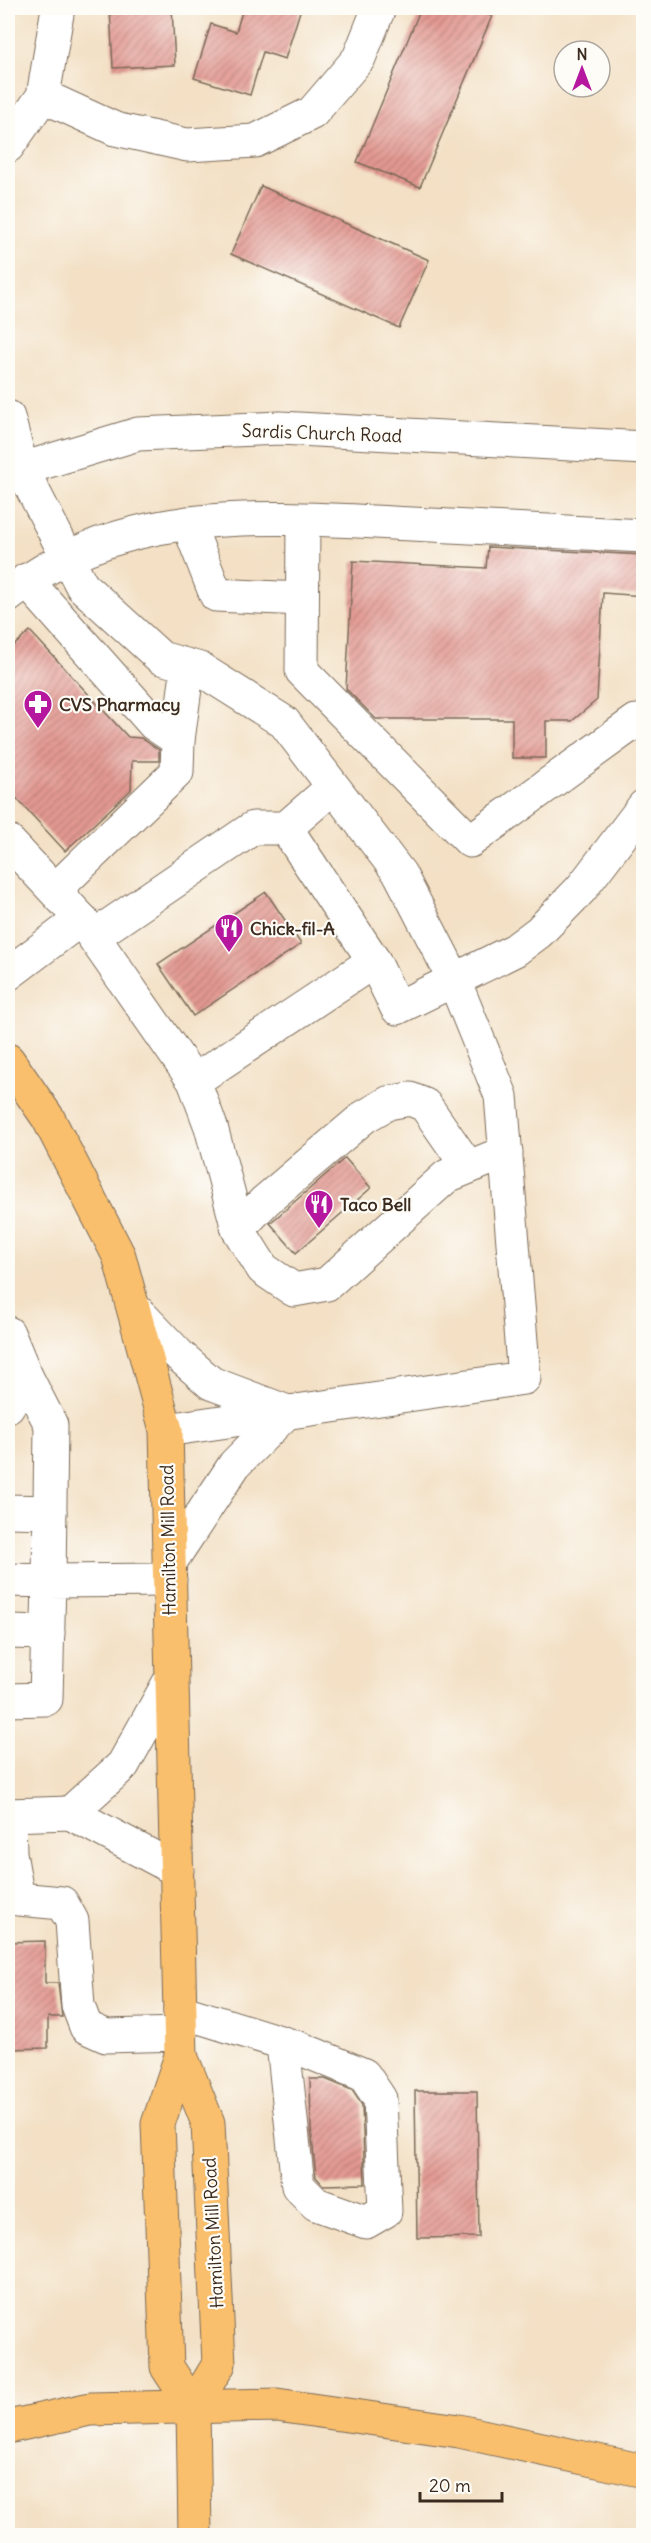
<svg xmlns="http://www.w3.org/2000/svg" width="651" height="2543" viewBox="0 0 651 2543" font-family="Delius,sans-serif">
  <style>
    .building { fill: url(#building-hatch) }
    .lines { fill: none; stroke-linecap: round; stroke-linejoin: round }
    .minor-casing { stroke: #7b6a58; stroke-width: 35 }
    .major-casing { stroke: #7b6a58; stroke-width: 35 }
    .highway-casing { stroke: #7b6a58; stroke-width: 35 }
    .minor { stroke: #fff; stroke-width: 33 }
    .major { stroke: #f9bf6d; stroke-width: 33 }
    .highway { stroke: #f9bf6d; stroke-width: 33 }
    .labels { text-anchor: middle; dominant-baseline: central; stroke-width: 4.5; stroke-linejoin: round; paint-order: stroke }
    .street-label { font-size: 18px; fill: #3b2a1e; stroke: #fdfcf7 }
    .poi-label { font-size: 18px; font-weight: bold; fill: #3b2a1e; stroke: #fdfcf7; text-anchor: start }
  </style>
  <defs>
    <pattern id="building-hatch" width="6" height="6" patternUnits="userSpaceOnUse" patternTransform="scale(1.5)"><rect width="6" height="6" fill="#e39992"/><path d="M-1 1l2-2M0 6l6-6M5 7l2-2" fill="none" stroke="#b97d77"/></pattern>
  </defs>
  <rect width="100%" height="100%" fill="#fdfcf7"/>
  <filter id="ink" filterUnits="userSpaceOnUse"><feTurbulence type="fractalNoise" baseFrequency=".0167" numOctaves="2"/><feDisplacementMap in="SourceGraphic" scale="12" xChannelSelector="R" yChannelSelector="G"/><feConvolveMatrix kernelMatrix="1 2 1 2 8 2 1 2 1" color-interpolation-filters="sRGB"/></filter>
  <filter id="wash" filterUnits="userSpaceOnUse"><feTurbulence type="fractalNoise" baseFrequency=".008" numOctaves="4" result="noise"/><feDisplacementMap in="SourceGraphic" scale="24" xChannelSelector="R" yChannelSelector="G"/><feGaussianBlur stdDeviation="1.35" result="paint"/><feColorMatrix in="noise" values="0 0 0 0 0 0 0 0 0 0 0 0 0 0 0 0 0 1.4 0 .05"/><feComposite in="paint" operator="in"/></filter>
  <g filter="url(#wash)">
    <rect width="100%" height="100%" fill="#f3e0c5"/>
    <g id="blocks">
      <g class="building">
        <polygon points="110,8 172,8 175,65 113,68"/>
        <polygon points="243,8 301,8 285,59 263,52 250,95 194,78 211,24 236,32"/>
        <polygon points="421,8 471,8 492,16 420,187 357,162"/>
        <polygon points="261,186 429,260 399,328 231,254"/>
        <polygon points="488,547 644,555 644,596 603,593 597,700 572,721 546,721 546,758 512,758 512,719 376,719 346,689 353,561 486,568"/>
        <polygon points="30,631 128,737 141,738 159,750 159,761 132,761 131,790 65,851 8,789 8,651"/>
        <polygon points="266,892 301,944 193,1016 158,964"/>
        <polygon points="345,1158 371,1188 296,1253 270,1223"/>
        <polygon points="45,1941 45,1983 58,1983 62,2017 48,2017 48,2048 8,2049 8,1942"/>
        <polygon points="310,2079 325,2079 352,2090 362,2105 365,2184 323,2185 316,2177 311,2128"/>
        <polygon points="415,2091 477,2091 479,2237 417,2238"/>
      </g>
    </g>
  </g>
  <g filter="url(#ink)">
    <use href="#blocks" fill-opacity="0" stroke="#7b6a58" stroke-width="1.5"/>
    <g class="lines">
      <g class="minor-casing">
        <g id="minor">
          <polyline points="43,96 115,129 187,145 255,141 312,113 359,58 379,8"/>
          <polyline points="8,146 43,96 58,8"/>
          <polyline points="8,417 22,469 82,586 161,658 200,669 284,722 400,874 452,975 501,1096 524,1378 166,1430"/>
          <polyline points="8,476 22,469 138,434 280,428 644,448"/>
          <polyline points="303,520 302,671 470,841 636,721"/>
          <polyline points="188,523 216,595 302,599"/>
          <polyline points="26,580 154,724 178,740 177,772 55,890"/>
          <path d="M8 596C121 501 275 517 412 524 489 528 566 532 644 536"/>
          <polyline points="178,740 188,666"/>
          <polyline points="8,841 81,919 194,1081 211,1127 238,1229 263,1269 294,1290 327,1284 447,1176 506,1152"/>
          <polyline points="94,936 253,828 286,828 333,787"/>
          <polyline points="374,961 397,1008 515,950 539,932 581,889 644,806"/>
          <polyline points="8,974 81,919"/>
          <polyline points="194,1081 374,961 286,828"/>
          <polyline points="238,1229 265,1201 364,1117 388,1103 410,1099 425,1105 468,1167"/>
          <polyline points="133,1307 180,1356 211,1383 285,1411"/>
          <polyline points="8,1333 26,1376 8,1406"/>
          <polyline points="8,1511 50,1512"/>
          <polyline points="169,1564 235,1464 287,1412"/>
          <polyline points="8,1580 49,1581 51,1425 26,1376"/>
          <polyline points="8,1632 48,1633"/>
          <polyline points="8,1700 46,1699 49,1581 170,1580"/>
          <polyline points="70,1813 123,1765 171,1679"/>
          <polyline points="8,1815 70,1813 177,1870"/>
          <polyline points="9,1815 10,1853 18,1899 62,1903 72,1921 78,2006 86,2027 106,2036 181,2034"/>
          <polyline points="180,2011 299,2048 364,2075 380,2099 385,2211 366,2222 316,2204 298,2186 283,2044"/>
        </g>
      </g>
      <g class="major-casing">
        <g id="major">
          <polyline points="8,1060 48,1118 119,1256 166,1430 181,2056 158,2124 162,2227 167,2367 193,2407"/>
          <polyline points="181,2056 208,2123 219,2364 193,2407 195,2536"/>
        </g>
      </g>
      <g class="highway-casing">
        <polyline id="highway" points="8,2427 90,2409 277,2405 459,2431 644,2471"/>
      </g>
      <use href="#minor" class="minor"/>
      <use href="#major" class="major"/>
      <use href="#highway" class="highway"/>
    </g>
  </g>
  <defs>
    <g id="pharmacy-pin" transform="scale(1.5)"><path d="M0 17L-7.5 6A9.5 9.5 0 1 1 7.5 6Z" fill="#b5179e" stroke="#fdfcf7"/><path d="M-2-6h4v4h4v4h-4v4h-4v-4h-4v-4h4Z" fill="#fff"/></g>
    <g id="restaurant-pin" transform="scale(1.5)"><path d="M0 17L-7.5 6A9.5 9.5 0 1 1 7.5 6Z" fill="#b5179e" stroke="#fdfcf7"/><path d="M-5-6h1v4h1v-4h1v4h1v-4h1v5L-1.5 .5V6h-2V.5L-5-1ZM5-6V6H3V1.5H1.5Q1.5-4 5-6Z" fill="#fff"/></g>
  </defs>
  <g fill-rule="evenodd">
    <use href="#pharmacy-pin" x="38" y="704"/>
    <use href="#restaurant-pin" x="229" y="928"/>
    <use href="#restaurant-pin" x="319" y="1204"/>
  </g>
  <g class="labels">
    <g class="street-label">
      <text transform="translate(322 433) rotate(2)">Sardis Church Road</text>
      <text transform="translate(168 1540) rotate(-91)">Hamilton Mill Road</text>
      <text transform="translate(213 2233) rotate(-93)">Hamilton Mill Road</text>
    </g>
    <g class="poi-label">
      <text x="59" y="704">CVS Pharmacy</text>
      <text x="250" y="928">Chick-fil-A</text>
      <text x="340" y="1204">Taco Bell</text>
    </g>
  </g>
  <rect width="651" height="2543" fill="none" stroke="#fdfcf7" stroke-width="30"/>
  <g transform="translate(582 69)"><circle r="28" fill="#fdfcf7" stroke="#afa8a0" stroke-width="1.5"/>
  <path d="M0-4.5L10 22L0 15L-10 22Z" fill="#b5179e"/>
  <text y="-9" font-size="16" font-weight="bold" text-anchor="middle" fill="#3b2a1e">N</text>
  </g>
  <path d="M420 2492v9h82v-9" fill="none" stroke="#3b2a1e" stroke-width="3"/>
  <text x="429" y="2492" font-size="18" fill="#3b2a1e" stroke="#fdfcf7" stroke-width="4.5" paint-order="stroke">20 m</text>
</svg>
